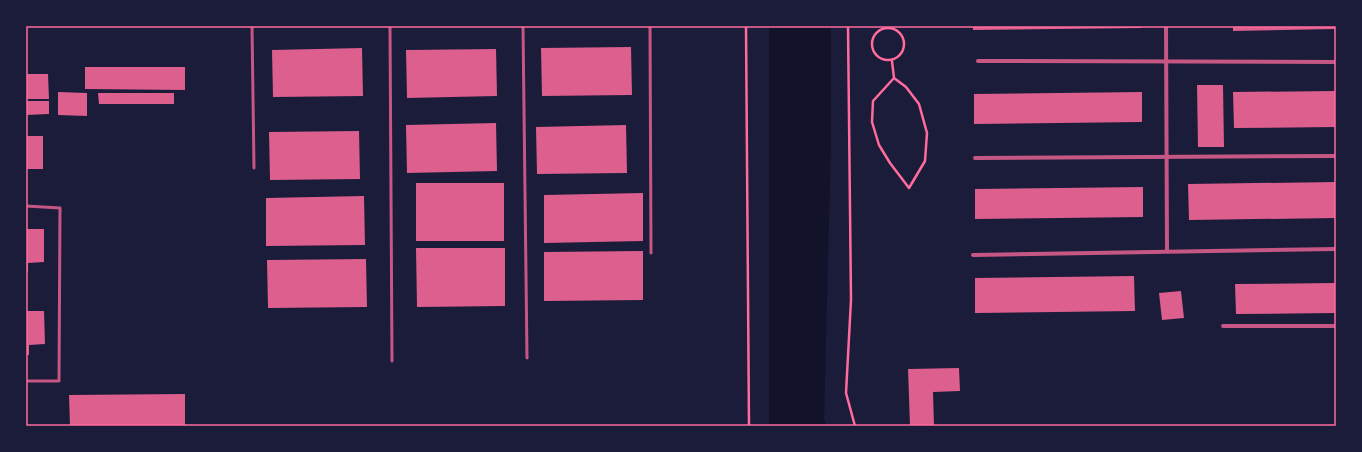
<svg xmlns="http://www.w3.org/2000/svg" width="1362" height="452" viewBox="0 0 1362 452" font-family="'Source Sans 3',sans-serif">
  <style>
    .water { fill: #12122b }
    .building { fill: #dd5f8e }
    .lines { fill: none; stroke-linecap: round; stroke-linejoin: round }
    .path { stroke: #ff6b9d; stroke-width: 2.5 }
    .service { stroke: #c65784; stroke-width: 3 }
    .minor { stroke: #c65784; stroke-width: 4 }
    .neatline { fill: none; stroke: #ff6b9d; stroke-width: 1.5 }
  </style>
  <rect width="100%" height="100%" fill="#1b1b3a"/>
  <polygon class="water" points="769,26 831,26 831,142 824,418 826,426 769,426"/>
  <g class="building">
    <polygon points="973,26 1141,26 1141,28 973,30"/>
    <polygon points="1233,26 1336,26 1336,29 1233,31"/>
    <polygon points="631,47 632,95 542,96 541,48"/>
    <polygon points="362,48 363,96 273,97 272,50"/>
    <polygon points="496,49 497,96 407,98 406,50"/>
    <polygon points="85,67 185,67 185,90 85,89"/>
    <polygon points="26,74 48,74 49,99 26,99"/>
    <polygon points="1197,85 1223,85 1224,147 1198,147"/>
    <polygon points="1336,91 1336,127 1234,128 1233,92"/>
    <polygon points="58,92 87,93 87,116 58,115"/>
    <polygon points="1142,92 1142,122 974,124 974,94"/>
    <polygon points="98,93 174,93 174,104 99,104"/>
    <polygon points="26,101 49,101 49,114 26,115"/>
    <polygon points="496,123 497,171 407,173 406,125"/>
    <polygon points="626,125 627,173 537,174 536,127"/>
    <polygon points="359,131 360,179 270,180 269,132"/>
    <rect x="26" y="136" width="17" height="33"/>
    <polygon points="1336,182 1336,218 1189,220 1188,184"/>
    <rect x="416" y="183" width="88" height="58"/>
    <polygon points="1143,187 1143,217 975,219 975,189"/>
    <polygon points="643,193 643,241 544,243 544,195"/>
    <polygon points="364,196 365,245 266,246 266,198"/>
    <polygon points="26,229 44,229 44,262 28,263 28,272 26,272"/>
    <polygon points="416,248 505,248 505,306 417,307"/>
    <polygon points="643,251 643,300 544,301 544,252"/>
    <polygon points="366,259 367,307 268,308 267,260"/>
    <polygon points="1134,276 1135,311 975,313 975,278"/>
    <polygon points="1336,283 1336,313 1236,314 1235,284"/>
    <polygon points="1181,291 1184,318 1162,320 1159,293"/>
    <polygon points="26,311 44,311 45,344 29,345 29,355 26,355"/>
    <polygon points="959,368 960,391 933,392 934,426 910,426 908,369"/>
    <polygon points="185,394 185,426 70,426 69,395"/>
  </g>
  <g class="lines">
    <g class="path">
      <polyline points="746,26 749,426"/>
      <polyline points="848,26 851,300 846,393 855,426"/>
      <circle cx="888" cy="44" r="16"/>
      <polyline points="892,61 894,78 873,101 872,122 879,145 890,163 909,188 925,161 927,133 919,104 906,87 894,78"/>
    </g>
    <g class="service">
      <polyline points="252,26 254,168"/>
      <polyline points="390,26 392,361"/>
      <polyline points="523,26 527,358"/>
      <polyline points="650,26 651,253"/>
      <polyline points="26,206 60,208 59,381 26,381"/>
    </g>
    <g class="minor">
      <polyline points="1166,26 1167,251"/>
      <polyline points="978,61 1336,62"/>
      <polyline points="975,158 1336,156"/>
      <polyline points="973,255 1336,249"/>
      <polyline points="1223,326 1336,326"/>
    </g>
  </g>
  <rect width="1362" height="452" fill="none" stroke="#1b1b3a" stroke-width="54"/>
  <rect x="27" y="27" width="1308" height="398" class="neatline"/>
</svg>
